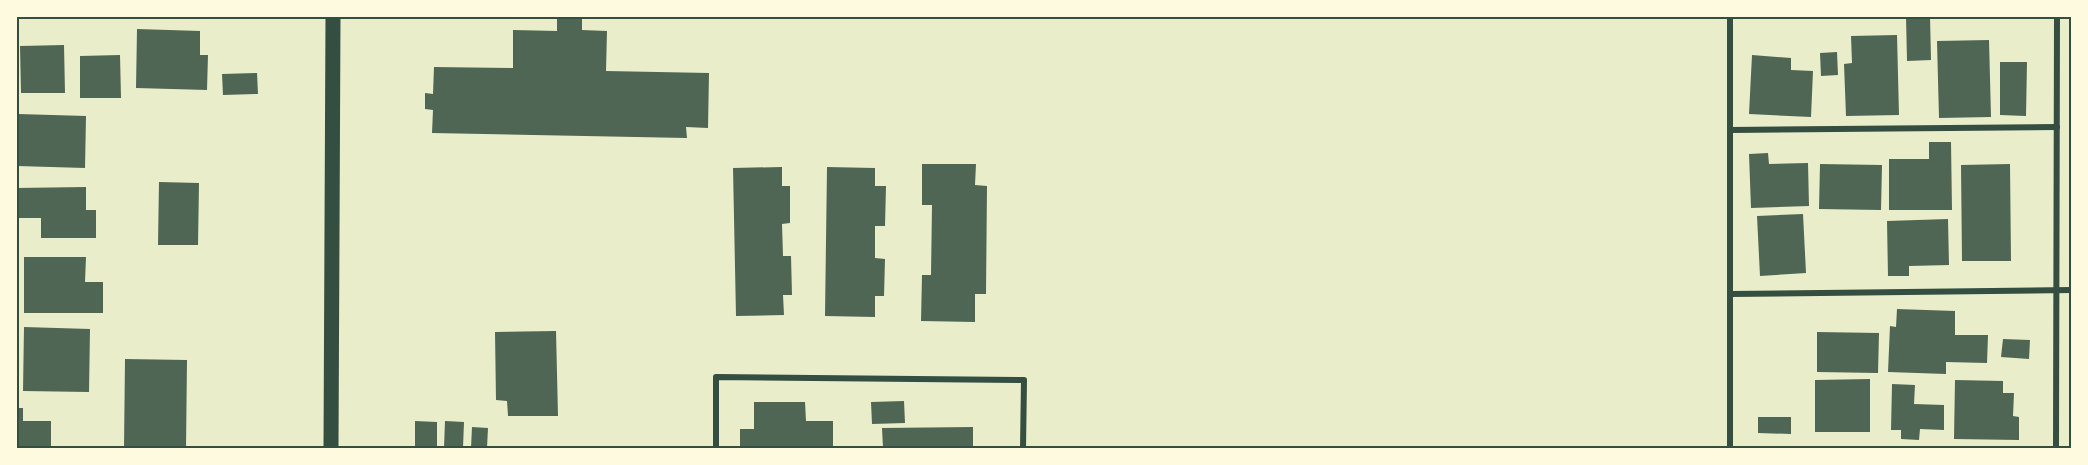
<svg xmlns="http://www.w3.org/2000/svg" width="2088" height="465" viewBox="0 0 2088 465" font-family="'Golos Text',sans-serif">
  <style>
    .building { fill: #4f6655 }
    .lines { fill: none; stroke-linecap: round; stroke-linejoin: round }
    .minor { stroke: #344e41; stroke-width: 6 }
    .primary { stroke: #344e41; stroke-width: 15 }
    .neatline { fill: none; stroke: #344e41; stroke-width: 2 }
  </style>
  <rect width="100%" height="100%" fill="#e9edc9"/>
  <g class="building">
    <polygon points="557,16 582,16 582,30 607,31 606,71 709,73 708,128 686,127 687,138 432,133 433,110 425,109 425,93 433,94 434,67 513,68 513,30 557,31"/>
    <polygon points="1906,16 1930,16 1931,60 1907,61"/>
    <polygon points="137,29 200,31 200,55 208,55 207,90 136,88"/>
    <polygon points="1897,35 1899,115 1846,116 1844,64 1852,63 1851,36"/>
    <polygon points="1989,40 1991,117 1939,118 1937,41"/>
    <polygon points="64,45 65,93 21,93 20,46"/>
    <polygon points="1837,52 1838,75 1821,76 1820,53"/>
    <polygon points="120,55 121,98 80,98 80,56"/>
    <polygon points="1752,55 1791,58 1791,70 1813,71 1811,117 1749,114"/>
    <polygon points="2000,62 2027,62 2026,116 2000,115"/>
    <polygon points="257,73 258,94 223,95 222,74"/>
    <polygon points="18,114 86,116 85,168 17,166"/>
    <polygon points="1929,142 1951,142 1952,210 1889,210 1889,159 1929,159"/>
    <polygon points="1768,153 1769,164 1808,163 1809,206 1751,208 1749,154"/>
    <polygon points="922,164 976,164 975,185 987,186 986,294 975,294 975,322 921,321 922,275 931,275 932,205 922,205"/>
    <polygon points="1820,164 1882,165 1881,210 1819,209"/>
    <polygon points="2010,164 2011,261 1962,261 1961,165"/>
    <polygon points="782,167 782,186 790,186 790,223 782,224 783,256 791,256 792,295 783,295 784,315 736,316 733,168"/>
    <polygon points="827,167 875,168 875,186 886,186 885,226 875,226 875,258 885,259 884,296 875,296 875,317 825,316"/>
    <polygon points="159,182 199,183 198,245 158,245"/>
    <polygon points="86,187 86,210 96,210 96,238 41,238 41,218 17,218 16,188"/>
    <polygon points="1803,214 1806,273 1760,276 1757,216"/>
    <polygon points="1948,219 1949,265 1909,266 1909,276 1888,276 1887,221"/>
    <polygon points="24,257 86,257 85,282 103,282 103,313 24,313"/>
    <polygon points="1897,309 1955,311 1955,335 1988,335 1987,363 1946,362 1946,374 1888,372 1890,326 1896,327"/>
    <polygon points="24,327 90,329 89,392 23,391"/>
    <polygon points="556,331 558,416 508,416 507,401 496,400 495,332"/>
    <polygon points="1817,332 1879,333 1878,373 1817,372"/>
    <polygon points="2003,339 2030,340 2029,359 2001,357"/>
    <polygon points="125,359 187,360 186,448 124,448"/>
    <polygon points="1870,379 1870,432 1815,432 1815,380"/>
    <polygon points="1955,380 2003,381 2003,393 2014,393 2013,416 2019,417 2019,440 1954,439"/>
    <polygon points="1892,384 1915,385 1914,404 1944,405 1944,430 1920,429 1919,440 1901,439 1901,430 1891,430"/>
    <polygon points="904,401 905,423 872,424 871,402"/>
    <polygon points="754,402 805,402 806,421 833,421 833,448 740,448 740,429 754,429"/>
    <polygon points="16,408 23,408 23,421 51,421 51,448 16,448"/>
    <polygon points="1758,417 1791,417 1791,434 1758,433"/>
    <polygon points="415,421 437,422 437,448 415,448"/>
    <polygon points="445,421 464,422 463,448 444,448"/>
    <polygon points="472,427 488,428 487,448 471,448"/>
    <polygon points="973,427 973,448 883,448 882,428"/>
  </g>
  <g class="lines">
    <g class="minor">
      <polyline points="1730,130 2057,127"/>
      <polyline points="1730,294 2072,290"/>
      <polyline points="716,448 716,377 1024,380 1023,448"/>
      <polyline points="1730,448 1730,16"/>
      <polyline points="2056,448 2057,16"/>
    </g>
    <polyline class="primary" points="331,448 333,16"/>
  </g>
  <rect width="2088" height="465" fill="none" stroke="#fefae0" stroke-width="36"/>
  <rect x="18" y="18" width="2052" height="429" class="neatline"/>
</svg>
